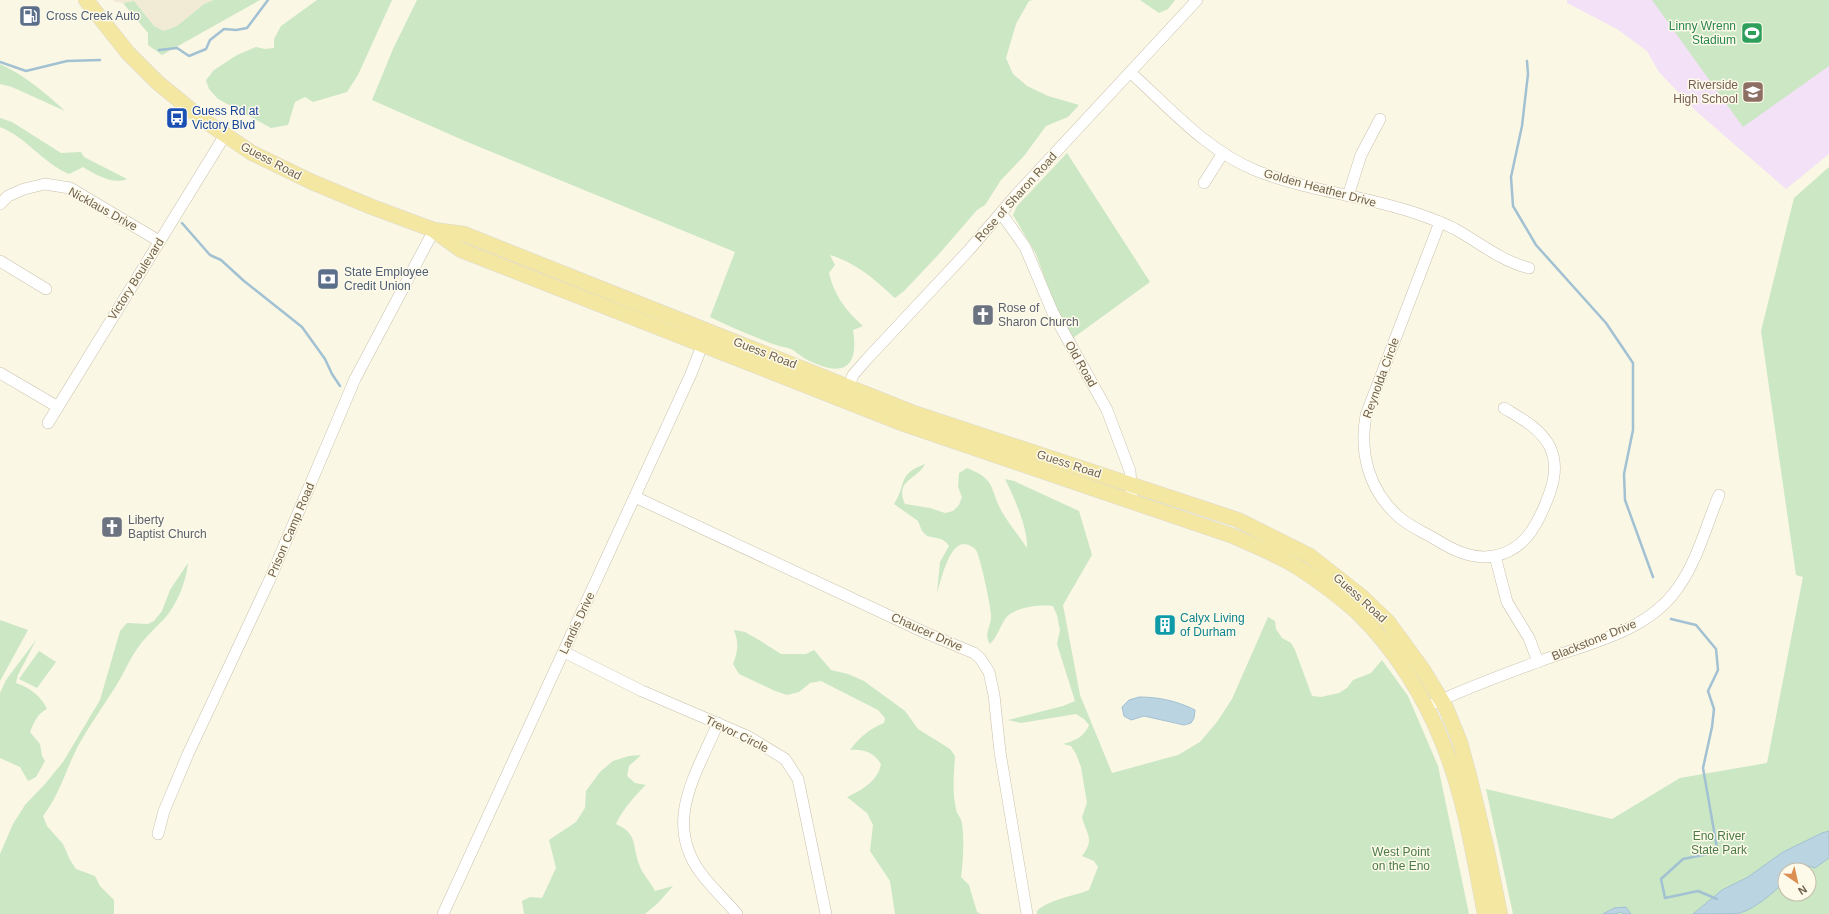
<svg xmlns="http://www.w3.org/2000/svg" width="1829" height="914" viewBox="0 0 1829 914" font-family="Helvetica,sans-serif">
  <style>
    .residential { fill: #f1ead4 }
    .education { fill: #f3e1f7 }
    .green { fill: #cbe7c4; fill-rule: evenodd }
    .water { fill: #bbd4e2; stroke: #a2c1d3 }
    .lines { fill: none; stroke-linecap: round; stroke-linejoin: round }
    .stream { stroke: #a2c1d3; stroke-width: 2.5 }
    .minor-casing { stroke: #cbc0ac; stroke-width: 12 }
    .major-casing { stroke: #ddd9d4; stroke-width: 16 }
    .minor { stroke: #fff; stroke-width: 11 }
    .major { stroke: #f4e7a2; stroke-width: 15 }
    .labels { text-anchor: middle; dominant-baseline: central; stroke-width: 3; stroke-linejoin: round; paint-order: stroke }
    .service-label { font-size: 12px; fill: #4e5e75; stroke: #fdfaea; text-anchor: start }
    .leisure-label { font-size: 12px; fill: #27864d; stroke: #fdfaea; text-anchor: end }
    .education-label { font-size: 12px; fill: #785e54; stroke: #fdfaea; text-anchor: end }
    .transit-label { font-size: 12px; fill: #164399; stroke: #fdfaea; text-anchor: start }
    .street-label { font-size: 12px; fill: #71614c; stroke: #fdfaea }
    .worship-label { font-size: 12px; fill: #5b616d; stroke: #fdfaea; text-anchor: start }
    .culture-label { font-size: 12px; fill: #0d838f; stroke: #fdfaea; text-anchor: start }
    .park-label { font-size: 12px; fill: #4c7b48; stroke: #fdfaea }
  </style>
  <rect width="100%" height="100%" fill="#faf7e5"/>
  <polygon class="residential" points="113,0 214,0 204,4 177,26 164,31 154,26 134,1 123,3 116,2"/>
  <polygon class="education" points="1567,0 1829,0 1829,154 1786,189 1697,112 1659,72 1647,51 1617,29 1567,3"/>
  <g class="green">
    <polygon points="214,0 260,0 162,55 148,45 148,33 123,3 134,1 154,26 164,31 177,26 204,4"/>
    <polygon points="317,0 392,0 358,75 347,92 313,102 305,97 295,102 288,125 271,128 218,99 209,89 206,80 214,70 237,55 256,47 265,49 274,48 274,39 281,26"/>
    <path d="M417 0H1032L1029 1 1016 24 1006 58 1013 74 1027 86 1048 96 1079 105 1068 117 1046 126 1024 156 1001 180 985 205 977 210 939 254 904 291 895 298C875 280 857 263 830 255L835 265 829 273C834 295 846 311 863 326L853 330C860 374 837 376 804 358 799 355 795 351 791 349 786 347 781 347 776 345 754 337 731 327 710 317L735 252 465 141 372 100 393 49Z"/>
    <polygon points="1140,0 1175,0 1168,9 1159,13"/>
    <polygon points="1652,0 1829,0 1829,66 1743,127"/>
    <path d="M0 64C26 76 44 92 65 111L12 87 0 84Z"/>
    <path d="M0 118 12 122 61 153 81 152 84 157 127 179C113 185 96 175 83 167L69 174C43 163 26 137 0 127Z"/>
    <polygon points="1067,153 1150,282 1073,338 1056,309 1036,254 1013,215 1017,206"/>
    <path d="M1829 167V914H1513L1486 789 1612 819 1680 778 1767 763 1803 577 1796 575 1761 331 1794 198ZM1785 870H1809V894H1785Z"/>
    <path d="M925 464C918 479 894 480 905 504L930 508 945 513 953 511 959 505 962 497 958 487 959 473 967 468C997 480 989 488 1002 512 1009 524 1019 536 1027 548 1028 528 1014 497 1005 479L1014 481 1079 511 1092 555 1063 605 1080 695 1112 773 1178 755 1200 742 1217 722 1232 699 1268 617 1275 621 1276 629 1282 638 1291 643 1295 650 1312 696 1321 697 1339 693 1347 688 1353 680 1371 673 1382 660 1408 696 1438 766 1469 914H1037V911C1049 899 1072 897 1089 890L1098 867 1094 861 1082 856C1095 839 1087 836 1082 817L1087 803 1081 767 1076 754 1071 746 1063 744C1075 741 1084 737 1089 725L1084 719 1076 714 1021 723 1008 720 1063 706 1075 701 1057 644 1060 630 1057 615 1053 606C1040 604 1013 607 1005 619 1000 627 997 637 990 644 983 633 992 626 991 615 991 607 980 556 976 550 974 547 968 544 963 544 948 546 941 581 937 593L940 562 949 546 946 542 941 539 927 536 922 531 918 521 894 504C907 484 897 474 925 464Z"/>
    <path d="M188 563C186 582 177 604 165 618 157 626 149 634 142 642 130 657 124 674 114 689 102 708 89 726 78 746 66 769 60 794 43 816L47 826 63 844 70 860 76 869 95 876 100 886 114 900V914H0V854L13 824 25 805 45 784 63 762 100 700 120 631 127 623 148 624 154 621 162 611 170 590Z"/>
    <polygon points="0,620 28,630 0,681"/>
    <path d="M734 630 745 632 759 640 781 654H806L814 650 831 670 848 674 864 681 905 711 918 729 950 749 955 756C954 773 952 792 956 809 956 813 960 816 961 820 965 832 963 864 961 877L969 885 977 912 981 914H895L890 881 870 851 873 825 867 813 847 797C862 790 878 781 881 764 873 752 864 749 850 750 860 737 869 729 884 723L885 718 878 710 821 681 810 683 799 692 787 695 775 691 739 674 733 664C738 652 739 643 734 630Z"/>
    <path d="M36 640 18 675 16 683C29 687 41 696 47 709 37 714 34 722 30 732L40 744 42 756 45 761 36 777 28 781 20 767 0 758V693L6 680Z"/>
    <polygon points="39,651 56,662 37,688 19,679"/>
    <path d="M641 755 629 766 627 776 635 783 646 785C636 794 621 812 616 824 638 834 632 845 639 864 642 874 651 882 655 891L673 886 658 903 645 914H524L522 901 530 897 542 898 556 868 549 840 576 822 585 808 586 791 600 772 613 761 629 756Z"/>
  </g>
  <g class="water">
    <path d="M1139 697C1159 697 1177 701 1195 710L1194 718 1191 723 1184 725 1144 716 1131 720 1124 716 1122 707 1129 700Z"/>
    <path d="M1829 831V858L1815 868 1809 866 1800 870H1785V881C1773 893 1756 908 1740 913 1731 914 1704 914 1693 914L1722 890 1748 877 1783 852 1822 833Z"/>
    <polygon points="1626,907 1631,914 1624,914 1621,912 1615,914 1603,914 1614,908"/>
  </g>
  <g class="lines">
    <g class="stream">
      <polyline points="159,50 177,48 189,56 206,49 210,40 224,29 236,30 247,28 268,0"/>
      <polyline points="1527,61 1528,74 1522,126 1511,177 1513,206 1536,245 1606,323 1633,363 1633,430 1624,474 1625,500 1653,577"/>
      <polyline points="0,62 26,71 67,61 100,60"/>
      <polyline points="182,223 210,255 221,260 244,281 302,327 325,359 332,374 340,386"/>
      <polyline points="1671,619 1696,625 1716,649 1718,670 1708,691 1714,709 1712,727 1703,768 1717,848 1713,853 1683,859 1661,879 1665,898 1698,891 1717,899"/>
    </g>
    <g class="minor-casing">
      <g id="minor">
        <path d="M1131 73C1170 108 1207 151 1257 171 1309 191 1366 196 1418 214 1430 218 1443 223 1455 229 1480 243 1501 261 1529 268"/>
        <polyline points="1204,183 1223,153"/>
        <polyline points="1348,196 1361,155 1380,119"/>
        <polyline points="0,204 8,196 24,189 45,184 70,188 159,241"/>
        <polyline points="1001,213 1025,247 1053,313 1107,410 1130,471 1132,501"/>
        <path d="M1440 222 1366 415C1359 453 1369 491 1399 517 1409 526 1423 532 1435 539 1453 550 1472 560 1494 556 1522 551 1535 529 1545 505 1553 486 1559 467 1550 447 1540 428 1522 419 1504 408"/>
        <polyline points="0,261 46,289"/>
        <polyline points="0,373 58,407"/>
        <polyline points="846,394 853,375 867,359 969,250 1016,195 1197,0"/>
        <polyline points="48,423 225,135"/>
        <polyline points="635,497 926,633 974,653 980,658 989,672 994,695 1000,752 1027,914"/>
        <polyline points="1495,556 1507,602 1529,638 1538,662"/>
        <polyline points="564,652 642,691 747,736 785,759 798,779 826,914"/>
        <path d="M1435 703C1469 687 1505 674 1540 661 1587 644 1647 632 1677 589 1697 562 1706 526 1719 495"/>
        <path d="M718 723C697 773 663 821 700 872 711 887 725 900 737 914"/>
        <polyline points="158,834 164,811 188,754 270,579 355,379 434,230"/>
        <polyline points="443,914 691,374 705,338"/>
      </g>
    </g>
    <g class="major-casing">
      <g id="major">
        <polyline points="86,0 128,53 157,82 202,119 252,153 312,182 372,207 434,230 464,234 911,412 1238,520 1310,556 1362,597 1388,622 1423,670 1446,708 1460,742 1470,779 1487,850 1500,914"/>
        <path d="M436 232 461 250 904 424 1233 536C1255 546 1278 555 1299 568 1319 581 1339 596 1357 612 1395 649 1425 697 1444 746 1465 799 1474 858 1485 914"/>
      </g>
    </g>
    <use href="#minor" class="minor"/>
    <use href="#major" class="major"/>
  </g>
  <defs>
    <g id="fuel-square" transform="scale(1.15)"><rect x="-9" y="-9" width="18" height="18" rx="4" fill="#5c6f8a" stroke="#fdfaea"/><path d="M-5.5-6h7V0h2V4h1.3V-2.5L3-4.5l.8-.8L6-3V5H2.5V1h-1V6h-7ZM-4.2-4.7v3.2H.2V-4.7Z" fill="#fff"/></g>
    <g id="stadium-square" transform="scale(1.15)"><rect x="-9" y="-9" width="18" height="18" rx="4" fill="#2e9e5b" stroke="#fdfaea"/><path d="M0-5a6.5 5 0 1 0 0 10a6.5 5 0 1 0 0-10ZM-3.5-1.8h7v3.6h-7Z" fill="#fff"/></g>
    <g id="school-square" transform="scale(1.15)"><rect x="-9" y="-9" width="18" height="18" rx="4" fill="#8d6e63" stroke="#fdfaea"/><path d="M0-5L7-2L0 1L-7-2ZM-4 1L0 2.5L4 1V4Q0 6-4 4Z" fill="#fff"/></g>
    <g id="bus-square" transform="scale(1.15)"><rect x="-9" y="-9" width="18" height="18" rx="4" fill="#1a4fb4" stroke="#fdfaea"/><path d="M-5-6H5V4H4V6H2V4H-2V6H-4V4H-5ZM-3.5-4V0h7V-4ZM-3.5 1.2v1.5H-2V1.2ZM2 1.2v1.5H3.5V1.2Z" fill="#fff"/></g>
    <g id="bank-square" transform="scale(1.15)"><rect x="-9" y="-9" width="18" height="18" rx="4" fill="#5c6f8a" stroke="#fdfaea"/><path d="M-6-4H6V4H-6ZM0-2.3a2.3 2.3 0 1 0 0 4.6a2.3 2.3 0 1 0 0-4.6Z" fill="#fff"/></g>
    <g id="church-square" transform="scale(1.15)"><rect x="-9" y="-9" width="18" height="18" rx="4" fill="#6b7280" stroke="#fdfaea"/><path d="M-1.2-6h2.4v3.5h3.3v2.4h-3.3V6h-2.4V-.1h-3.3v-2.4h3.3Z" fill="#fff"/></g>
    <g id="building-square" transform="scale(1.15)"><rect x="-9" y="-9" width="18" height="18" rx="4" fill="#0f9aa8" stroke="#fdfaea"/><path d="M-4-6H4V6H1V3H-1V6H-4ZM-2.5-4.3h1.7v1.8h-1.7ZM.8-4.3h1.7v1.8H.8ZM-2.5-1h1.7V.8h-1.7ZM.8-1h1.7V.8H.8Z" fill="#fff"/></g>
  </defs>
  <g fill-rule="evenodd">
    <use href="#fuel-square" x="30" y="16"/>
    <use href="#stadium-square" x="1752" y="33"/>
    <use href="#school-square" x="1753" y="92"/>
    <use href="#bus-square" x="177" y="118"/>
    <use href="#bank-square" x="328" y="279"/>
    <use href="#church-square" x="983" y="315"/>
    <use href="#church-square" x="112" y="527"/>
    <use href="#building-square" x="1165" y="625"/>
  </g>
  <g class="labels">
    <g class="service-label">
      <text x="46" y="16">Cross Creek Auto</text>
      <text x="344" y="272">State Employee<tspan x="344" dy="14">Credit Union</tspan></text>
    </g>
    <g class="leisure-label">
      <text x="1736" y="26">Linny Wrenn<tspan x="1736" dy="14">Stadium</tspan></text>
    </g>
    <g class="education-label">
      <text x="1738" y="85">Riverside<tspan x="1738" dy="14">High School</tspan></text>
    </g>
    <g class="transit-label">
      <text x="192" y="111">Guess Rd at<tspan x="192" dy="14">Victory Blvd</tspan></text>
    </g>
    <g class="street-label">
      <text transform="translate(271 161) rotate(28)">Guess Road</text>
      <text transform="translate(1320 188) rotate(15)">Golden Heather Drive</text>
      <text transform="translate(1016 197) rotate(-48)">Rose of Sharon Road</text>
      <text transform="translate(103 209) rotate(29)">Nicklaus Drive</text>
      <text transform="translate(136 279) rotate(-58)">Victory Boulevard</text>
      <text transform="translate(765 353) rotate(21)">Guess Road</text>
      <text transform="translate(1081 364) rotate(60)">Old Road</text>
      <text transform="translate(1381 378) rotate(-70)">Reynolda Circle</text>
      <text transform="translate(1069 464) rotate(18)">Guess Road</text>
      <text transform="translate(291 530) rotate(-67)">Prison Camp Road</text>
      <text transform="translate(1360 598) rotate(42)">Guess Road</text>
      <text transform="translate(577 623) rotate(-65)">Landis Drive</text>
      <text transform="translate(927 632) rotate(24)">Chaucer Drive</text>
      <text transform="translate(1594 640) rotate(-22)">Blackstone Drive</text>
      <text transform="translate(737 734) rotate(26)">Trevor Circle</text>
    </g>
    <g class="worship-label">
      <text x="998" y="308">Rose of<tspan x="998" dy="14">Sharon Church</tspan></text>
      <text x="128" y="520">Liberty<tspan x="128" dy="14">Baptist Church</tspan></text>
    </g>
    <g class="culture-label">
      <text x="1180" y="618">Calyx Living<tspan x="1180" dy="14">of Durham</tspan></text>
    </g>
    <g class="park-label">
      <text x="1719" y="836">Eno River<tspan x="1719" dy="14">State Park</tspan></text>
      <text x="1401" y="852">West Point<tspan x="1401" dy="14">on the Eno</tspan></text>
    </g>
  </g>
  <g transform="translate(1797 882) rotate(146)"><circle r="19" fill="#fdfaea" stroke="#c5bdab"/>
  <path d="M0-3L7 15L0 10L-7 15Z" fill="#db8f53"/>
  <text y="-6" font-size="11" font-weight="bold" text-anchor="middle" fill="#71614c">N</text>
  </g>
</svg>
